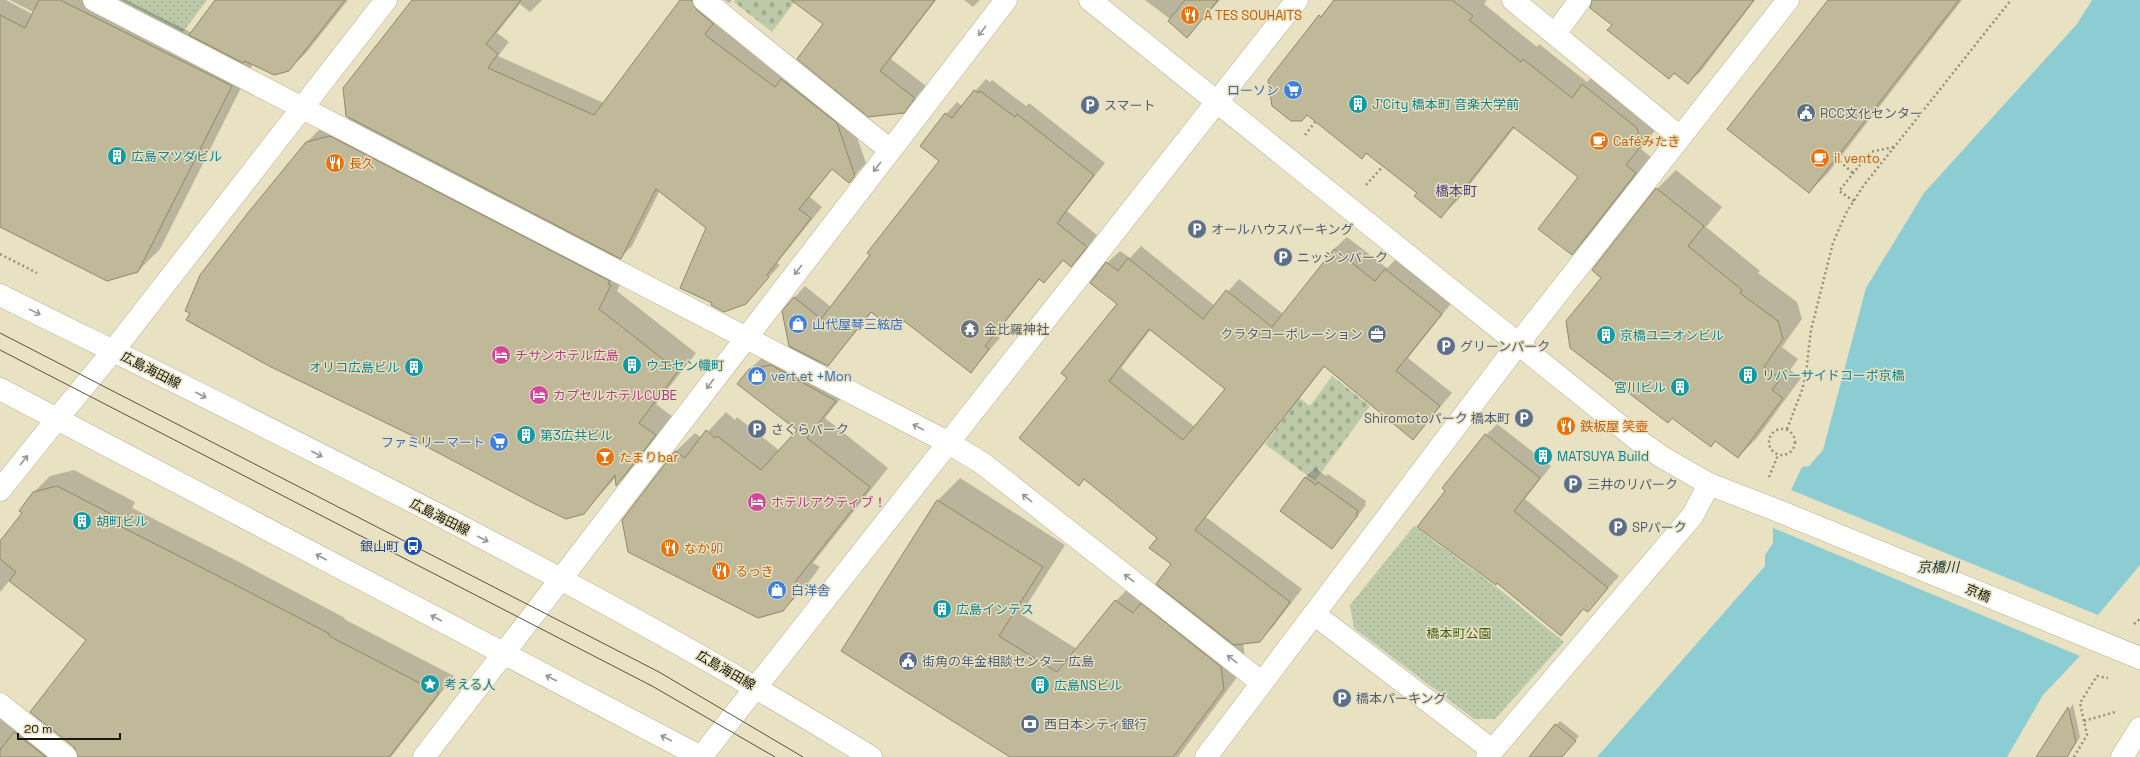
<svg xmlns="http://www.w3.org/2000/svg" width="2140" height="757" viewBox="0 0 2140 757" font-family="'Space Grotesk','Noto Sans JP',sans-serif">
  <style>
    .cemetery { fill: url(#cemetery-stones) }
    .park { fill: url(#park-dots) }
    .water { fill: #8ccdd3 }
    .pier { fill: #e8e1c2 }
    .shadow { fill: #0003; fill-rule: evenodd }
    .building { fill: #bfb99a; stroke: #8e886b; fill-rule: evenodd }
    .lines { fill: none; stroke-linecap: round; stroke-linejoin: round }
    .minor-casing { stroke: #b6b092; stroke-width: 23 }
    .tertiary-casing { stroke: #b6b092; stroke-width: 23 }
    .secondary-casing { stroke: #b6b092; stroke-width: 23 }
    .path { stroke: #948f78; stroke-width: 2.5; stroke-dasharray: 2 3; stroke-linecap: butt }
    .minor { stroke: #fff; stroke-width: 22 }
    .tertiary { stroke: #fff; stroke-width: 22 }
    .secondary { stroke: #fff; stroke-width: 22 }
    .tram { stroke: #555240; stroke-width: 1 }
    .oneway { stroke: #979691 }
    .labels { text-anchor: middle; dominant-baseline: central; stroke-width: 3; stroke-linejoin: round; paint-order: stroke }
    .food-label { font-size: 13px; fill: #c56008; stroke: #e8e1c2; text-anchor: start }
    .shop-label { font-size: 13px; fill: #366cbe; stroke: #e8e1c2; text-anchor: start }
    .culture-label { font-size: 13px; fill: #0d838f; stroke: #e8e1c2; text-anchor: start }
    .service-label { font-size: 13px; fill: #4e5e75; stroke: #e8e1c2; text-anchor: start }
    .worship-label { font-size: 13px; fill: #5b616d; stroke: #e8e1c2; text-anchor: start }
    .hotel-label { font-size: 13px; fill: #b23c85; stroke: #e8e1c2; text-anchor: start }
    .street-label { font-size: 13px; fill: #18160a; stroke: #e8e1c2 }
    .transit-label { font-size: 13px; fill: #164399; stroke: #e8e1c2; text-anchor: end }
    .park-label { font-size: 13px; fill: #455d1a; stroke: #e8e1c2 }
    .neighbourhood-label { font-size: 14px; fill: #504280; stroke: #e8e1c2 }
    .water-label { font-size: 14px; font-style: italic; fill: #143538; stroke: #e8e1c2 }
  </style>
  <defs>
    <pattern id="cemetery-stones" width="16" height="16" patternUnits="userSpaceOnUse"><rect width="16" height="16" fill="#bccaaa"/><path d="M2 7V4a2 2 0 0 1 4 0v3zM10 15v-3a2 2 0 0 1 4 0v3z" fill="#a1ad91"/></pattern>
    <pattern id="park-dots" width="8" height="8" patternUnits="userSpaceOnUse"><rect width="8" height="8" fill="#bccaaa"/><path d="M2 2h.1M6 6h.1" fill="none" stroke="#a1ad91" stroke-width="1.8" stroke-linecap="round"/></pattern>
  </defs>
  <rect width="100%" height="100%" fill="#e8e1c2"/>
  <g class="cemetery">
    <polygon points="735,0 796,0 772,32 734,2"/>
    <polygon points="1332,376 1370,406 1315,481 1265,444 1299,398 1310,406"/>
  </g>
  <g class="park">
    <polygon points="122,0 207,0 183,32"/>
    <polygon points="1414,526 1499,589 1564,642 1495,719 1474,719 1354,628 1350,605"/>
  </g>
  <polygon class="water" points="2092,0 2140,0 2140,565 2098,615 2080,656 2043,695 2007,757 1597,757 1765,566 1765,555 1773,543 1773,528 1802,467 1809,466 1823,450 1866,288 1924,193 2077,24"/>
  <polygon class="pier" points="1791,490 2098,615 2080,656 1773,528"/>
  <g class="shadow">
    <polygon points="0,0 6,0 36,16 37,14 10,0 126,0 192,33 217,0 348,0 306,53 288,70 253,64 160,249 138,271 0,213"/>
    <polygon points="415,0 542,0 530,12 520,4 497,33 509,42 498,56 604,103 682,0 711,0 848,112 866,163 849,182 833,168 810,197 822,207 777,263 780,265 746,303 713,302 707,228 660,190 632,246 619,259 627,263 626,265 629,267 617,291 696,353 656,404 673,417 635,467 617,484 616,477 584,513 416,437 285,373 194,325 307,142 325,124 351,118"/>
    <polygon points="725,0 732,0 729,3"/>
    <polygon points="799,0 936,0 891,59 926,86 903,112 824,24"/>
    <polygon points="964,0 980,0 973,7"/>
    <polygon points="1145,0 1220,0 1187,37 1170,19"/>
    <polygon points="1334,0 1487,0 1484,4 1537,47 1539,44 1587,82 1599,70 1656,129 1641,149 1651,157 1587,238 1572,254 1579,177 1515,127 1457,201 1441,216 1418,193 1367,153 1362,158 1269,81"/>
    <polygon points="1610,0 1755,0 1701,71 1688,83 1613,24"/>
    <polygon points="1829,0 1962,0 1828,173 1809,192"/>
    <polygon points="986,79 990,82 992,80 1026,106 1029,103 1105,163 1067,211 1097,235 1082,255 1071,266 1064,260 1044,282 1040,279 996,334 1000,338 971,372 905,321 896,330 872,312 828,365 821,362 820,363 854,382 825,418 888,468 813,563 820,567 802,591 783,610 623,520 676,451 695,433 702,438 726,412 735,420 737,417 780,451 798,430 749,370 769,351 790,346 794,298 805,286 831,307 941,160 946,114 957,102 962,106"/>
    <polygon points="1676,170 1722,207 1706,227 1760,271 1758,273 1797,302 1802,319 1782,347 1798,359 1790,370 1801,378 1757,438 1738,457 1603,278 1657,189"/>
    <path d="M1347 237 1387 268 1398 257 1453 301 1408 358 1452 393 1413 439 1325 366 1206 517 1302 589 1272 628 1259 641 1243 643 1246 665 1178 757H1012L937 501 960 478 1065 545 1021 614 1077 649 1116 601 1138 578 1155 591 1172 564 1159 538 1085 479 1079 484 1069 378 1119 304 1107 263 1120 251 1130 258 1141 246 1215 306 1239 279 1283 314 1334 249ZM1151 329 1226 388 1195 427 1121 368Z"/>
    <polygon points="1497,424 1551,466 1525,499 1619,576 1599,599 1588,611 1584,608 1561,635 1446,491 1486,435"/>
    <polygon points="1315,468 1326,476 1328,474 1366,501 1365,504 1366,505 1332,548 1281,511 1306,477"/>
    <polygon points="74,470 135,502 132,508 241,563 345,618 344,619 454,676 391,757 98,757 87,640 10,580 0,592 0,543 23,513 33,493 50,476"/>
    <polygon points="0,699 50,757 0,757"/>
    <polygon points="2073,704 2080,737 2067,757 2037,757"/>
    <polygon points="1560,721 1579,736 1562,757 1540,757 1556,725"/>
  </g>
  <g class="building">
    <polygon points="39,0 60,0 232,86 138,272 107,281 0,227 0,15 25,28"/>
    <polygon points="215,0 345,0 289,71 274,75 245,61 243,63 189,35"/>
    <polygon points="412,0 521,0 486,44 498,54 488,68 594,115 680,0 692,0 696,9 713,24 705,34 709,38 775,87 781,79 837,123 855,176 849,183 832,169 799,209 811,218 767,275 769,277 746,304 724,312 711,305 712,303 680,288 706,228 656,189 621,259 346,116 343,88"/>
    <polygon points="791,0 935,0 880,71 915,98 904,113 868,117 797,59 823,24"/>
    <polygon points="1185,0 1218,0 1187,38 1168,21"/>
    <polygon points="1334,0 1452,0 1473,16 1469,20 1521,62 1523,59 1572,98 1582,84 1637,128 1641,146 1626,165 1636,173 1572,255 1538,229 1578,177 1513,127 1441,218 1414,196 1417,193 1366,153 1362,159 1307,115 1302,121 1291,121 1272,106 1268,80 1319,15 1321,17"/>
    <polygon points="1592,0 1754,0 1688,84 1674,73 1669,79 1607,30 1612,25 1590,8"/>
    <polygon points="1828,0 1959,0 1809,193 1727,129"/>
    <polygon points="974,90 978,93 980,91 1015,117 1017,114 1094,175 1057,223 1087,247 1071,267 1063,260 1044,283 1039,279 985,346 989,349 971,373 904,321 896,331 871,312 828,366 789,346 782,311 794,297 821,319 870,255 867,253 939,161 920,146 945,113 952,118"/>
    <polygon points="330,136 610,281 608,284 611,285 599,309 678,371 639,423 656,435 616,486 615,475 584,514 566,519 535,504 414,440 415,437 269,366 186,320 190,313 185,311 200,275 247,214 306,142"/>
    <polygon points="1656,188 1704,226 1688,246 1742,290 1740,293 1778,321 1783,339 1764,367 1780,379 1772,390 1783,398 1738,458 1715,441 1711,447 1672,418 1668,423 1570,348 1566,321 1601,278 1592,270"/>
    <path d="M1334 249 1375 281 1385 269 1442 314 1396 371 1440 406 1413 440 1324 366 1195 530 1290 602 1260 642 1234 645 1156 584 1171 564 1149 548 1157 538 1084 479 1079 486 1019 438 1067 378 1061 373 1117 304 1090 283 1106 262 1118 271 1128 258 1203 319 1226 290 1272 327ZM1149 329 1225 389 1183 440 1109 381Z"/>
    <polygon points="771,365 836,401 807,438 870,487 795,582 803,586 783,611 758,618 628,552 622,520 675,451 685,458 706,430 715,438 717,436 761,470 797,430 737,384 749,369"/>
    <polygon points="1485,434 1540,478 1514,511 1608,588 1588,612 1583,609 1561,636 1497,583 1496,585 1417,527 1445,491 1442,488"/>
    <polygon points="1305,477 1316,485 1318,482 1358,511 1356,514 1358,515 1332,549 1280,511"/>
    <polygon points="57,486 119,518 116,524 224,579 330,634 329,636 439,693 389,757 78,757 74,747 30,712 86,640 9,581 16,572 0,559 0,541 22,513 19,511 33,492"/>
    <polygon points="937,500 1043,567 999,636 1057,672 1115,600 1133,613 1141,603 1221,667 1224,689 1173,757 1010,757 841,651"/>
    <polygon points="2068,707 2076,742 2067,757 2036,757"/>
    <polygon points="1555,724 1576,741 1562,757 1529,757"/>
    <polygon points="14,732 46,757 0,757 0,750"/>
  </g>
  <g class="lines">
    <g class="minor-casing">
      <g id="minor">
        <polyline points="94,0 949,443 982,463 1262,683"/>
        <polyline points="704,0 890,150"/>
        <polyline points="1513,0 1680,137"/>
        <polyline points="1555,34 1580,0"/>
        <polyline points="0,490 57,419"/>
        <polyline points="1781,512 2140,658"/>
        <polyline points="1314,614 1492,750"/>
        <polyline points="0,704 66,757"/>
        <polyline points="424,757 1006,0"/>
        <polyline points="1487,757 1693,515 1709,484"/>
      </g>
    </g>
    <g class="tertiary-casing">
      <g id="tertiary">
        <polyline points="1090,0 1639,441 1662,457 1709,484 1781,512"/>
        <polyline points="57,419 113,351 386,0"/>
        <polyline points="701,757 1297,0"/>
        <polyline points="1206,757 1518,344 1788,0"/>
        <polyline points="2122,757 2140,728"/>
      </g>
    </g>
    <g class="secondary-casing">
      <g id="secondary">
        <path d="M0 295C294 441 591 584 871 757"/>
        <polyline points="0,389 701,757"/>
      </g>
    </g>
    <g class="path">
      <polyline points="1305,135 1315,122"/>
      <polyline points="1836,158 1853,173"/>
      <polyline points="1366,185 1383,166"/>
      <polyline points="1854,201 1839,191 1870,152 1894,147"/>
      <polyline points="0,254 37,273"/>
      <circle cx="1782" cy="442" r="13"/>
      <polyline points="1787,429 1802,390 1806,373 1811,330 1833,243 1846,213 1864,185 2011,0"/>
      <polyline points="1769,477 1778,455"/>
      <polyline points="2134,624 2140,619"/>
      <polyline points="2084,721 2115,712"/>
      <polyline points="2074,757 2087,735 2080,703 2097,676 2108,678"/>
    </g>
    <use href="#minor" class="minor"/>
    <use href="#tertiary" class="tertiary"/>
    <use href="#secondary" class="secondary"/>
    <g class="tram">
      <polyline points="0,333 659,672 803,757"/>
      <polyline points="0,350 652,686 775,757"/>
    </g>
  </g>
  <defs><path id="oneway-shaft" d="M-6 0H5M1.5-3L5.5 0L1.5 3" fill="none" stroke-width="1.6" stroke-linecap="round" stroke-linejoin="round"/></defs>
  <g class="oneway">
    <use href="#oneway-shaft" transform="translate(982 31) rotate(128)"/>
    <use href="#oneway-shaft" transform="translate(877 167) rotate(128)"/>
    <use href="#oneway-shaft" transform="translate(798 270) rotate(128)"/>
    <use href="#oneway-shaft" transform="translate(35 312) rotate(26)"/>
    <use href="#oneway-shaft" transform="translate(710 384) rotate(127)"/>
    <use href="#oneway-shaft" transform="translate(201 395) rotate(27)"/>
    <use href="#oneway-shaft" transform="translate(918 427) rotate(-152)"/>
    <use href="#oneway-shaft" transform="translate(317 454) rotate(27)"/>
    <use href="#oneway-shaft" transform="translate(24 460) rotate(-51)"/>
    <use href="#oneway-shaft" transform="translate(1027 498) rotate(-142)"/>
    <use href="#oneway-shaft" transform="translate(483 539) rotate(27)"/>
    <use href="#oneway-shaft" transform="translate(321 557) rotate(-152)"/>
    <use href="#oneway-shaft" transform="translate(1129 578) rotate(-142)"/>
    <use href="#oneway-shaft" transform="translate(436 618) rotate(-152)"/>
    <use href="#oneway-shaft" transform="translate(1232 659) rotate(-142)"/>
    <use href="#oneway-shaft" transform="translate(551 678) rotate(-153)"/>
    <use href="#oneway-shaft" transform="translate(666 738) rotate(-152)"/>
  </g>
  <defs>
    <g id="restaurant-disc" transform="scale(1)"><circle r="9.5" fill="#e8710a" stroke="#e8e1c2"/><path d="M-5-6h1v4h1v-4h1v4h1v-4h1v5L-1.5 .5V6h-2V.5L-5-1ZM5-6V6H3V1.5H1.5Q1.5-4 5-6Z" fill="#fff"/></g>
    <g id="supermarket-disc" transform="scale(1)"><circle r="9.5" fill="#3f7fe0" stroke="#e8e1c2"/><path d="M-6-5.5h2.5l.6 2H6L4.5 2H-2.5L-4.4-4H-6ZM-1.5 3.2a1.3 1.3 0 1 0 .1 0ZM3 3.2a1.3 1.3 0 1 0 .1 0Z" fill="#fff"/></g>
    <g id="building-disc" transform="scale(1)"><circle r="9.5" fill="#0f9aa8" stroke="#e8e1c2"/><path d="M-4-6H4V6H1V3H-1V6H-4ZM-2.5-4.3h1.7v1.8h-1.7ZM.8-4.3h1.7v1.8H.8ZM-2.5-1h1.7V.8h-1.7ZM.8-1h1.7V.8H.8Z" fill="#fff"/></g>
    <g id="parking-disc" transform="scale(1)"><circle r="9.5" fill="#5c6f8a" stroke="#e8e1c2"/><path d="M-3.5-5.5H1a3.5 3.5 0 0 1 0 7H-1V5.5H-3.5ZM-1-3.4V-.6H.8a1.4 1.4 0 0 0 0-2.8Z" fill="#fff"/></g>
    <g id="civic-disc" transform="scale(1)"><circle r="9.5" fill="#5c6f8a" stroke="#e8e1c2"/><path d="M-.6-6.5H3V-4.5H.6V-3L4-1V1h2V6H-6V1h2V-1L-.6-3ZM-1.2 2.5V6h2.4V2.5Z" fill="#fff"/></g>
    <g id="cafe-disc" transform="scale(1)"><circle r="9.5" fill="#e8710a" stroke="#e8e1c2"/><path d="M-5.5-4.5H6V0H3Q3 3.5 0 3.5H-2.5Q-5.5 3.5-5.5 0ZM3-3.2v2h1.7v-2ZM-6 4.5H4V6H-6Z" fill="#fff"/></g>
    <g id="shop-disc" transform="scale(1)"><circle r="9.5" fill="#3f7fe0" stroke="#e8e1c2"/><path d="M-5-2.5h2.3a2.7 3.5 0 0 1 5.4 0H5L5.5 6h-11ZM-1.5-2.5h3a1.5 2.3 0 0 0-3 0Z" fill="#fff"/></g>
    <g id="temple-disc" transform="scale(1)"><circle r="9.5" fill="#6b7280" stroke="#e8e1c2"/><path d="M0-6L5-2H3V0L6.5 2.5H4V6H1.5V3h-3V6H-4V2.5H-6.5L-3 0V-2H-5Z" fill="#fff"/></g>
    <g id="office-disc" transform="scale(1)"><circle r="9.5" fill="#5c6f8a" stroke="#e8e1c2"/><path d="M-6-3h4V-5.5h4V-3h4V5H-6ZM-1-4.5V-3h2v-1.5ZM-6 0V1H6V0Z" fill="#fff"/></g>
    <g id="hotel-disc" transform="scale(1)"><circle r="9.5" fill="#d1479c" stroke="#e8e1c2"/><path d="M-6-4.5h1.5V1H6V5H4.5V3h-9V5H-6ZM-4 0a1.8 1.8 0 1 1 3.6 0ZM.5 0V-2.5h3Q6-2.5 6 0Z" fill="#fff"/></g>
    <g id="bar-disc" transform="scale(1)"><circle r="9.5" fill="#e8710a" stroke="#e8e1c2"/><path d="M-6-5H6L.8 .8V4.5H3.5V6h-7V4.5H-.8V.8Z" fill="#fff"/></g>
    <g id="bus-disc" transform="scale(1)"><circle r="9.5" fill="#1a4fb4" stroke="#e8e1c2"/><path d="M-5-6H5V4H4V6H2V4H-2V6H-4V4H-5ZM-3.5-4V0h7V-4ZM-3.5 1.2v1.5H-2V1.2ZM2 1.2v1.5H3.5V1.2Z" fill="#fff"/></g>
    <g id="sight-disc" transform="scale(1)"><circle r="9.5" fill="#0f9aa8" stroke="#e8e1c2"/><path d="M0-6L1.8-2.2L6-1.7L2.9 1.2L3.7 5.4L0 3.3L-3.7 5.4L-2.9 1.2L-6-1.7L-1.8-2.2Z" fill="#fff"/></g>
    <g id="bank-disc" transform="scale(1)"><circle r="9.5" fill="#5c6f8a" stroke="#e8e1c2"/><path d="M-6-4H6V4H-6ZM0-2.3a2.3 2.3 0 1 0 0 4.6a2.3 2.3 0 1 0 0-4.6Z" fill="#fff"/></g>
  </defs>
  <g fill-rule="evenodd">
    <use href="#restaurant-disc" x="1190" y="15"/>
    <use href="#supermarket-disc" x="1293" y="90"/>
    <use href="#building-disc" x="1358" y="104"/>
    <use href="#parking-disc" x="1090" y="105"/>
    <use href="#civic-disc" x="1806" y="113"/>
    <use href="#cafe-disc" x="1599" y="141"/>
    <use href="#building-disc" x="117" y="156"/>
    <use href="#cafe-disc" x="1820" y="158"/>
    <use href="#restaurant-disc" x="335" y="163"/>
    <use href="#parking-disc" x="1197" y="229"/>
    <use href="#parking-disc" x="1283" y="257"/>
    <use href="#shop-disc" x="798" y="324"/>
    <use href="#temple-disc" x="970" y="329"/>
    <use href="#office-disc" x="1377" y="334"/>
    <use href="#building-disc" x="1606" y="335"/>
    <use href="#parking-disc" x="1446" y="346"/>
    <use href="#hotel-disc" x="501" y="355"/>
    <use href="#building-disc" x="632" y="365"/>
    <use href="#building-disc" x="414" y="367"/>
    <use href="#building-disc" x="1748" y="375"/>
    <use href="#shop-disc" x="757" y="376"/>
    <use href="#building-disc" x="1680" y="387"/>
    <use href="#hotel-disc" x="539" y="395"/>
    <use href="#parking-disc" x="1524" y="418"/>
    <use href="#restaurant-disc" x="1566" y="426"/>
    <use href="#parking-disc" x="757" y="429"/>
    <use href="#building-disc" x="526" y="435"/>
    <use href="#supermarket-disc" x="499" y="442"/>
    <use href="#building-disc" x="1543" y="456"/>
    <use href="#bar-disc" x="605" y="457"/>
    <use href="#parking-disc" x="1573" y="484"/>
    <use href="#hotel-disc" x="757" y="502"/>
    <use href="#building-disc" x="82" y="521"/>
    <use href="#parking-disc" x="1618" y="527"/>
    <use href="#bus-disc" x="413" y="546"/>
    <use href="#restaurant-disc" x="670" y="548"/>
    <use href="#restaurant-disc" x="721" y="571"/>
    <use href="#shop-disc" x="777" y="590"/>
    <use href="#building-disc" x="942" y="609"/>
    <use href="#civic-disc" x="908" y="661"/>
    <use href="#sight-disc" x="430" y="684"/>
    <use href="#building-disc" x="1040" y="685"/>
    <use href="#parking-disc" x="1342" y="698"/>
    <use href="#bank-disc" x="1030" y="724"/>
  </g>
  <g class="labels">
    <g class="food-label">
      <text x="1204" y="15">A TES SOUHAITS</text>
      <text x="1613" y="141">Caféみたき</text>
      <text x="1834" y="158">il vento</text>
      <text x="349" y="163">長久</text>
      <text x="1580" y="426">鉄板屋 笑壺</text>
      <text x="619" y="457">たまりbar</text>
      <text x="684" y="548">なか卯</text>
      <text x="735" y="571">るっき</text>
    </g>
    <g class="shop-label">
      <text x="1279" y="90" text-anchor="end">ローソン</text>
      <text x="812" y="324">山代屋琴三絃店</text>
      <text x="771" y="376">vert et +Mon</text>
      <text x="485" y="442" text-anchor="end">ファミリーマート</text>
      <text x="791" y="590">白洋舎</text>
    </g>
    <g class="culture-label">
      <text x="1372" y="104">J'City 橋本町 音楽大学前</text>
      <text x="131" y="156">広島マツダビル</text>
      <text x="1620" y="335">京橋ユニオンビル</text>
      <text x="646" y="365">ウエセン幟町</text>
      <text x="400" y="367" text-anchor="end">オリコ広島ビル</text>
      <text x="1762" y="375">リバーサイドコーポ京橋</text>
      <text x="1666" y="387" text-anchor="end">宮川ビル</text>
      <text x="540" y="435">第3広共ビル</text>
      <text x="1557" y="456">MATSUYA Build</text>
      <text x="96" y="521">胡町ビル</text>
      <text x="956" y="609">広島インテス</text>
      <text x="444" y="684">考える人</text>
      <text x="1054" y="685">広島NSビル</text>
    </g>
    <g class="service-label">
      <text x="1104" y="105">スマート</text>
      <text x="1820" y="113">RCC文化センター</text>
      <text x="1211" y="229">オールハウスパーキング</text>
      <text x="1297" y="257">ニッシンパーク</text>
      <text x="1363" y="334" text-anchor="end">クラタコーポレーション</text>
      <text x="1460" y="346">グリーンパーク</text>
      <text x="1510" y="418" text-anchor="end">Shiromotoパーク 橋本町</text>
      <text x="771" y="429">さくらパーク</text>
      <text x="1587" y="484">三井のリパーク</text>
      <text x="1632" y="527">SPパーク</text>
      <text x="922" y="661">街角の年金相談センター 広島</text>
      <text x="1356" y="698">橋本パーキング</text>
      <text x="1044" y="724">西日本シティ銀行</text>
    </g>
    <g class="worship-label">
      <text x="984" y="329">金比羅神社</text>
    </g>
    <g class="hotel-label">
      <text x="515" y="355">チサンホテル広島</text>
      <text x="553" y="395">カプセルホテルCUBE</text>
      <text x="771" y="502">ホテルアクティブ！</text>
    </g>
    <g class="street-label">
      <text transform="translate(151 370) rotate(27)">広島海田線</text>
      <text transform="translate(440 517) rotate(27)">広島海田線</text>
      <text transform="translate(1978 593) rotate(22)">京橋</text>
      <text transform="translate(726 670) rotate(30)">広島海田線</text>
    </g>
    <g class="transit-label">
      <text x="399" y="546">銀山町</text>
    </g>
    <g class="park-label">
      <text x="1459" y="633">橋本町公園</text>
    </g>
    <g class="neighbourhood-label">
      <text x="1456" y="191">橋本町</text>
    </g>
    <g class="water-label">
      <text x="1938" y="567">京橋川</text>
    </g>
  </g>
  <path d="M18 733v6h102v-6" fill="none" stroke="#18160a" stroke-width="2"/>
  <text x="24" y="733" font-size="12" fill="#18160a" stroke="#e8e1c2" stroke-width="3" paint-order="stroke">20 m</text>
</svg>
